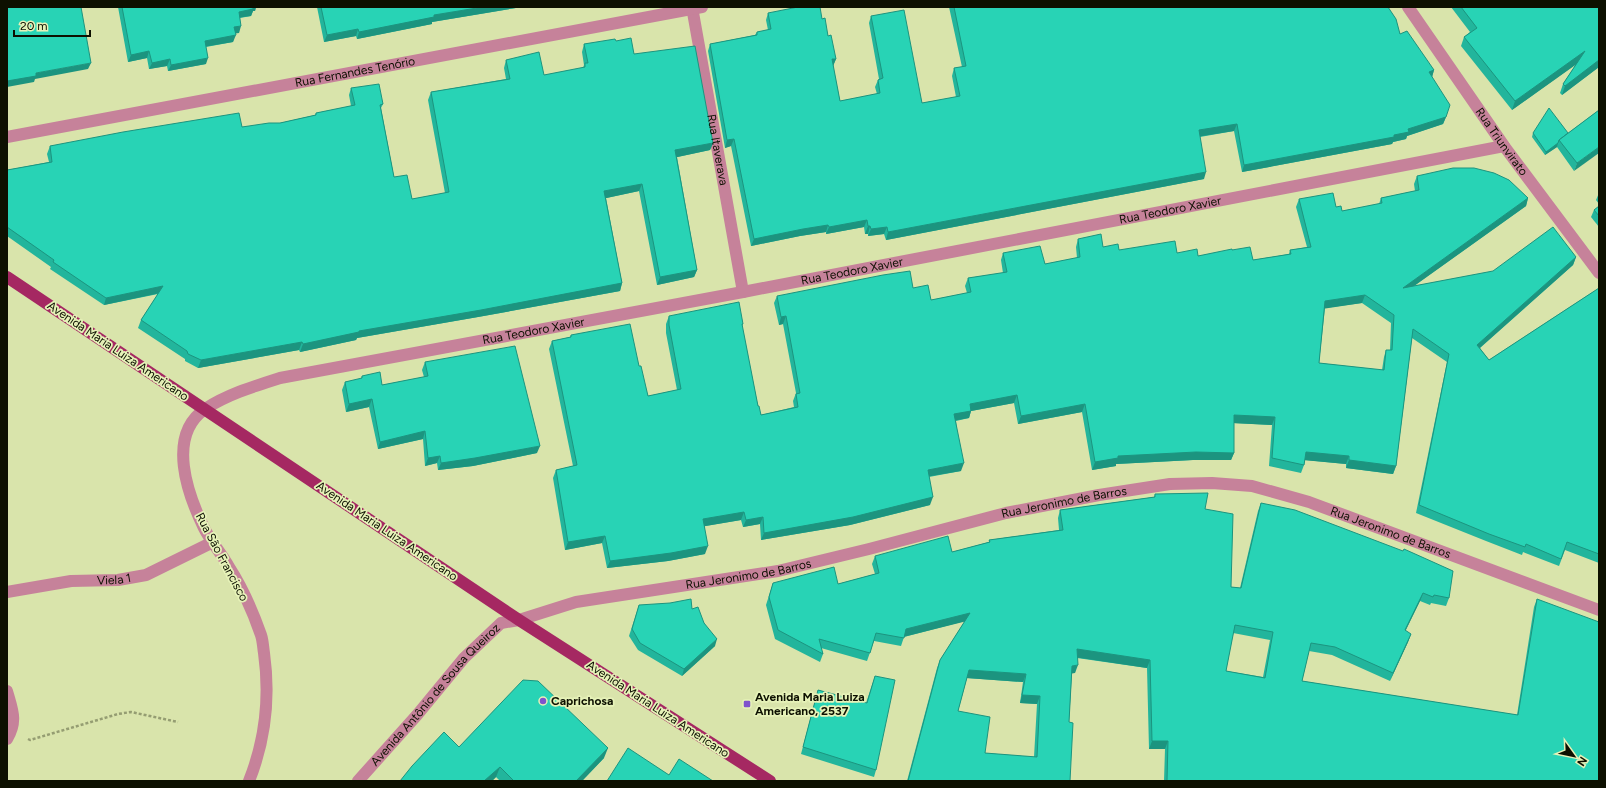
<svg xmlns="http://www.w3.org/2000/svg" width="1606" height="788" viewBox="0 0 1606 788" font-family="Figtree,sans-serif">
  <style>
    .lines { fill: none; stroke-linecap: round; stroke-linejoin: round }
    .path { stroke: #959d72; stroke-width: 2.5; stroke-dasharray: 3 2; stroke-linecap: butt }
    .minor { stroke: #c6829a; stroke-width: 12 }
    .major { stroke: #a52862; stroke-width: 12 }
    .wall { fill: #22b59c; fill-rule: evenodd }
    .shaded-wall { fill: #1c947f }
    .building { fill: #28d3b5; stroke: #1c947f; fill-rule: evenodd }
    .poi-dot { fill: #7f53cc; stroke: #e6f2b8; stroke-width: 1.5 }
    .labels { text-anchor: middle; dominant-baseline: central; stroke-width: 3.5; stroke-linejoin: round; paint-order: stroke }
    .street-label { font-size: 12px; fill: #0d1000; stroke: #e6f2b8 }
    .poi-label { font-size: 12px; font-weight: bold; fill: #0d1000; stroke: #e6f2b8; text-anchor: start }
  </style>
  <rect width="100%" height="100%" fill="#d9e4ab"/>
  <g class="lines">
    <polyline class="path" points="28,739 30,740 118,714 131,712 178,722"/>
    <g class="minor">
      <path id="s1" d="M692 7 743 292"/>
      <path id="s2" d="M1408 7 1504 146 1599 273"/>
      <path id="s3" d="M7 137 702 7"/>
      <path id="s4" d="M7 592 71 581 118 580 146 575 213 542"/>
      <path d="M7 691C12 709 18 721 7 739"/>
      <path id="s5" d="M249 781C265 741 270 696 264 653 263 647 263 641 261 635 253 612 242 587 229 567 222 554 211 542 204 528 188 495 166 436 205 409 228 394 255 386 280 378L743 292 1504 146"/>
      <path id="s6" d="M358 781 417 715 464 658 501 623 519 620 576 602 778 571 869 549 1006 513 1099 495 1170 484 1212 483 1252 486 1309 502 1599 610"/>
    </g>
    <polyline class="major" points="7,277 519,620 770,781"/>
  </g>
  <g class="wall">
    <polygon points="118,7 256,7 255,11 253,11 251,16 240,18 239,33 235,33 233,42 206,47 206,64 168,71 167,66 149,69 147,58 128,62"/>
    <polygon points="317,7 522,7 432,22 432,24 357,39 356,36 324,42"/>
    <polygon points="949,7 1388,7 1400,34 1434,70 1432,77 1446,117 1443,124 1407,136 1406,139 1393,142 1392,144 1242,172 1234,131 1200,137 1204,179 886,240 884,234 868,236 868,234 865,234 864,227 826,234 826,232 800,236 751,246 731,146 725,148 708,51 710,44 755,35 757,32 768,30 766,20 768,13 822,19 836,59 833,66 840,101 877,94 875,87 878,80 879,79 869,23 871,16 922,103 956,97 952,76 954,68 962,67"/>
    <polygon points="1451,7 1599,7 1599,67 1562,95 1560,93 1563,84 1576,64 1512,110 1461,46 1464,37 1470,32"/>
    <polygon points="616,41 634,54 713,143 710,150 677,157 697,270 694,277 657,285 639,191 606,198 622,283 620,291 478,317 357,338 356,340 300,352 299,350 198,368 185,361 185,359 138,328 141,320 158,294 104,305 50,269 51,267 7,236 7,170 49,162 47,154 50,146 242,127 280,123 315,115 316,113 351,106 349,95 351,88 383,104 381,108 394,177 412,199 445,193 428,100 431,92 506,79 504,68 506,60 544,75 583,68 584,65 582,52 584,44"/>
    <polygon points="1599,110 1574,171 1557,147 1545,155 1532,137 1533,133 1568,133"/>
    <path d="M1417 176 1528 198 1526 206 1414 286 1576 257 1573 265 1480 348 1489 360 1599 288V563L1565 550 1559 566 1523 552 1522 555 1486 541 1416 513 1447 362 1412 338 1396 466 1393 474 1346 468V464L1305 460 1304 465 1301 473 1269 466 1272 425 1234 423V453L1231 460H1193L1116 464V466L1092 470 1082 412 1018 424 1014 403 971 411 969 418 956 421 961 471 929 477 930 505 850 525 761 540 760 524 743 527 741 520 705 526V554L668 561 607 568 602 543 565 550 553 478 556 470 573 466 549 349 552 341 570 337 571 335 639 366 648 396 677 390 666 333V324L669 316 743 324 742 326 758 406 761 415 794 407 793 401 796 393 783 324 779 325 774 303 777 296 913 288 931 300 967 293 965 286 968 278 1003 273 1001 260 1003 253 1045 264 1077 258 1076 247 1078 239 1103 247 1119 250 1177 253 1198 256 1232 250 1253 260 1289 254 1290 250 1307 247 1296 207 1299 199 1336 207 1342 211 1379 204 1381 198 1415 191 1414 184ZM1362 303 1391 323 1390 350H1386L1384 357 1382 370 1319 363 1325 308Z"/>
    <polygon points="1599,193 1599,204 1596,200"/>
    <polygon points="1599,206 1599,227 1591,217 1594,210"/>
    <polygon points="425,362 537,453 473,466 438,470 437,463 425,466 423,439 378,449 369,407 346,412 342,390 345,382 361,379 362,376 382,385 424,377 422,370"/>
    <path d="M1155 494 1205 509 1231 587 1240 588 1258 511 1261 503 1449 598 1446 606 1431 603 1430 605 1420 601 1405 631 1411 634 1408 642 1390 681 1332 655 1309 651 1302 681 1517 715 1534 607 1537 599 1599 781H1164L1165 749H1149L1147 668 1077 658 1075 673H1072L1069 722 1070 781H907L937 668 940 660 965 621 904 637 901 646 874 641 867 661 821 648 823 654 820 662 775 639 766 605 773 583 838 584 875 574 872 564 875 556 952 552 989 542V540L1059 530 1058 518 1060 510 1154 497ZM1233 633 1270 640 1263 677 1226 671ZM967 678 1023 682 1020 703 1037 704 1034 757 985 753 958 711Z"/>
    <polygon points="639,605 692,609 704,623 715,646 682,676 638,650 629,636"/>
    <polygon points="875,676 876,770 874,777 801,754 816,697 818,690 866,703"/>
    <polygon points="459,747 604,758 582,781 500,781 496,777 492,781 400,781"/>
  </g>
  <g class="shaded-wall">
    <polygon points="252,7 256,7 255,11 253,11 251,16 236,18 239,12"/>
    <polygon points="483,7 522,7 432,22 432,24 357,39 359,32 434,15"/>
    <polygon points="241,26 239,33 232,34 234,27"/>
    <polygon points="358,29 356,36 324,42 327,35"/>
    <polygon points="236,35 233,42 203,47 205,41"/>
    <polygon points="149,51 147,58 128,62 131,55"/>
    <polygon points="1585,51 1581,61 1512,110 1515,101"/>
    <polygon points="208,58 206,64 168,71 171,65"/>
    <polygon points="170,59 167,66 149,69 152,63"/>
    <polygon points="832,59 836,59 833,66"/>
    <polygon points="1599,60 1599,67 1562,95 1565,86"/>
    <polygon points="91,63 88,69 35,79 34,82 7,87 7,81 36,73"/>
    <polygon points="1434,70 1432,77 1429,72"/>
    <polygon points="1446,117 1443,124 1407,136 1406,139 1393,142 1392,144 1242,172 1244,165 1394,135 1408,129"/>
    <polygon points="1237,124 1234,131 1196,137 1199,130"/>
    <polygon points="734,139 731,146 725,148 727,140"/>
    <polygon points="713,143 710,150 673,158 675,150"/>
    <polygon points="1558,143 1557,147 1545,155 1546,152"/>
    <polygon points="1599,147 1599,153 1574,171 1577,163"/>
    <polygon points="1206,172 1204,179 886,240 888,232"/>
    <polygon points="642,184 639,191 602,199 604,191"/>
    <polygon points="1528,198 1526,206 1400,296 1403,288"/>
    <polygon points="867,220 864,227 826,234 829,227"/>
    <polygon points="828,225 826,232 800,236 751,246 754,239 803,229"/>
    <polygon points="868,226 870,226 868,234 865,234"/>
    <polygon points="887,227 884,234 868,236 871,229"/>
    <polygon points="1576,257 1573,265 1474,353 1477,345"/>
    <polygon points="697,270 694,277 657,285 660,277"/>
    <polygon points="622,283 620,291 478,317 357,338 356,340 300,352 303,344 359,331"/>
    <polygon points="163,286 160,293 104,305 106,298"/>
    <polygon points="1365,295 1362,303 1322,309 1325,301"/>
    <polygon points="786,316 783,324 779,325 781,317"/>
    <polygon points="302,342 299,350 198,368 201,360"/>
    <polygon points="1017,395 1014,403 971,411 969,418 952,421 954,414 970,404"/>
    <polygon points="372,399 369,407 346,412 349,404"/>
    <polygon points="1085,404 1082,412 1018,424 1021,416"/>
    <polygon points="1234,415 1275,417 1272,425 1231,423"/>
    <polygon points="425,431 423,439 378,449 380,442"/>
    <polygon points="540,446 537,453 473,466 438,470 441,463"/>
    <polygon points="1196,452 1234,453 1231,460 1193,460 1116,464 1116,466 1092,470 1095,462 1118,456"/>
    <polygon points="1306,452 1349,456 1346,464 1303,460"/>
    <polygon points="440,456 437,463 425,466 428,458"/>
    <polygon points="1349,460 1396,466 1393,474 1346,468"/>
    <polygon points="964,463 961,471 925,477 928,470"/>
    <polygon points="933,497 930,505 850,525 761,540 764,533"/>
    <polygon points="744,512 741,520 700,527 703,519"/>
    <polygon points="763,517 760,524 743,527 746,520"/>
    <polygon points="605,536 602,543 565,550 568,542"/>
    <polygon points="708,546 705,554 668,561 607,568 610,561"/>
    <polygon points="1423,593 1420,601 1402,638 1405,630"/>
    <polygon points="970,613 967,621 903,637 906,629"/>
    <polygon points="1411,634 1408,642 1390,681 1393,673"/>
    <polygon points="717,639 715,646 682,676 684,669"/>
    <polygon points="1077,649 1150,660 1147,668 1074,657"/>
    <polygon points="1078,665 1075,673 1069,674 1072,666"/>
    <polygon points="969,670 1026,674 1023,682 966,678"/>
    <polygon points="1022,695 1040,696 1037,704 1020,703"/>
    <polygon points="1152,741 1168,741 1165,749 1149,749"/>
    <polygon points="608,748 604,758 582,781 576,781"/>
    <polygon points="500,767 496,777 492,781 484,781"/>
  </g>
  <g class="building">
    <polygon points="7,7 81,7 91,63 36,73 36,76 7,81"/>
    <polygon points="122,7 253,7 253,9 239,12 241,26 234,27 236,35 205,41 208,58 171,65 170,59 152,63 149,51 131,55"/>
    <polygon points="321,7 483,7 434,15 434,17 359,32 358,29 327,35"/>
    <polygon points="798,7 820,7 822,19 825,18 828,36 831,35 836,59 832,59 840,101 880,93 878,80 883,78 871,16 904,10 922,103 960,96 954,68 966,66 954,7 1388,7 1396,19 1400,34 1407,31 1434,70 1429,72 1450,105 1446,117 1408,129 1409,132 1394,135 1394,137 1244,165 1237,124 1199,130 1206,172 888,232 887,227 871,229 870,226 868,226 867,220 829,227 828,225 803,229 754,239 734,139 727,140 710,44 757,35 757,32 771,29 768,13"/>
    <polygon points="1461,7 1599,7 1599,60 1565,86 1563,84 1585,51 1515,101 1464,37 1477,28"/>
    <polygon points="631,38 634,54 695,46 713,143 675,150 697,270 660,277 642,184 604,191 622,283 481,310 359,331 359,332 303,344 302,342 201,360 188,354 187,351 141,320 163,286 106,298 53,262 54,260 7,227 7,170 52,162 50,146 123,132 239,113 242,127 269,123 280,123 316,115 316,113 355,105 351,88 379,84 383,104 380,105 394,177 407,175 412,199 449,192 431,92 510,79 506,60 539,52 544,75 585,67 585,63 588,63 584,44 615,39 616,41"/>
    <polygon points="1549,108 1568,133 1559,140 1558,143 1546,152 1533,133"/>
    <polygon points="1599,110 1599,147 1577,163 1559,140"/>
    <path d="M1453 168H1474L1494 173 1509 180 1528 198 1403 288 1493 271 1553 227 1576 257 1477 345 1489 360 1599 288V554L1567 542 1561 559 1526 544 1525 547 1489 534 1419 505 1449 354 1413 329 1396 466 1349 460V456L1306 452 1304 465 1272 458 1275 417 1234 415V453L1196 452 1118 456V458L1095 462 1085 404 1021 416 1017 395 970 404 971 411 954 414 964 463 928 470 933 497 853 517 764 533 763 517 746 520 744 512 703 519 708 546 671 553 610 561 605 536 568 542 556 470 577 465 552 341 571 337V335L630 324 639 366H641L648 396 681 389 669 325V316L739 302 743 324H742L758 406H759L761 415 798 407 796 394 800 393 786 316 781 317 777 296 883 275 910 271 913 288 928 285 931 300 971 292 968 278 1007 272 1003 253 1040 246 1045 264 1080 257 1078 239 1101 234 1103 247 1118 244 1119 250 1175 241 1177 253 1197 249 1198 256 1232 249V250L1250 247 1253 260 1291 254 1290 250 1311 247 1299 199 1333 193 1336 207 1341 206 1342 211 1382 203 1381 198 1419 190 1417 176ZM1365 295 1394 315 1392 350H1386L1384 370 1319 363 1325 301Z"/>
    <polygon points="1599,206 1599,216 1594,210"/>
    <polygon points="515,346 540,446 475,458 441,463 440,456 428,458 425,431 380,442 372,399 349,404 345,382 362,378 362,376 380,372 382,385 428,376 425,362"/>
    <path d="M1208 493 1205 509 1233 514 1231 587 1241 588 1261 503 1295 510 1403 551 1404 549 1453 571 1449 598 1434 595 1433 597 1423 593 1405 630 1411 634 1393 673 1335 647 1311 643 1302 681 1518 715 1537 599 1599 622V781H1167L1168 741H1152L1150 660 1077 649 1078 665 1072 666 1069 722 1073 723 1070 781H908L940 660 970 613 906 629 904 638 876 633 870 653 819 639 823 654 778 630 769 597 773 583 834 567 838 584 879 573 875 556 948 536 952 552 990 542 989 540 1063 530 1060 510 1155 497V494ZM1235 625 1273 632 1265 678 1226 671ZM969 670 1026 674 1022 695 1040 696 1037 757 985 753 990 717 958 711Z"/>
    <polygon points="691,599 692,609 698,607 704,623 717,639 684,669 640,643 632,629 639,605 670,603"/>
    <polygon points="875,676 895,680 876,770 803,747 818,690 867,703"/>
    <polygon points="523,680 538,681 608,748 576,781 514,781 500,767 484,781 400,781 412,766 444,732 459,747"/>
    <polygon points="628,748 669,775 679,759 713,781 607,781"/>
  </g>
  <g class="poi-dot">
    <circle cx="543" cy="701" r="4"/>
    <rect x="743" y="700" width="8" height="8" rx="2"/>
  </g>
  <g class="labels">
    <g class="street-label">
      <text stroke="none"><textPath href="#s3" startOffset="354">Rua Fernandes Tenório</textPath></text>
      <text stroke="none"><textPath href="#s2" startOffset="164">Rua Triunvirato</textPath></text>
      <text stroke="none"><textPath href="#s1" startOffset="145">Rua Itaverava</textPath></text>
      <text stroke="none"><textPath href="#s5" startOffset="1387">Rua Teodoro Xavier</textPath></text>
      <text stroke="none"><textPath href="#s5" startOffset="1063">Rua Teodoro Xavier</textPath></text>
      <text stroke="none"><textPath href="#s5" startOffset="739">Rua Teodoro Xavier</textPath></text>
      <text transform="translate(118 351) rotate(34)">Avenida Maria Luiza Americano</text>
      <text stroke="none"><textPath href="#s6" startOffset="790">Rua Jeronimo de Barros</textPath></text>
      <text transform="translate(387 531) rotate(34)">Avenida Maria Luiza Americano</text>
      <text stroke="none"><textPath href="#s6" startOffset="1126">Rua Jeronimo de Barros</textPath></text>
      <text transform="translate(222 557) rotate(62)">Rua São Francisco</text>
      <text stroke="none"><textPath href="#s6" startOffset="466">Rua Jeronimo de Barros</textPath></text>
      <text stroke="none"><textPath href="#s4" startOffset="108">Viela 1</textPath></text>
      <text stroke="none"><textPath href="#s6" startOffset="116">Avenida Antônio de Sousa Queiroz</textPath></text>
      <text transform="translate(658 709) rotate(33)">Avenida Maria Luiza Americano</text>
    </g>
    <g class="poi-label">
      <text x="755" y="697">Avenida Maria Luiza<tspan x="755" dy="14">Americano, 2537</tspan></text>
      <text x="551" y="701">Caprichosa</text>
    </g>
  </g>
  <rect width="1606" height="788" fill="none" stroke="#0d1000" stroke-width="16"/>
  <g transform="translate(1574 756) rotate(123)" stroke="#e6f2b8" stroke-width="3" paint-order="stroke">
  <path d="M0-3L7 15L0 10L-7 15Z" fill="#0d1000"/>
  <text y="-6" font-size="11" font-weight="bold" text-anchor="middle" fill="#0d1000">N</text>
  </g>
  <path d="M14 30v6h76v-6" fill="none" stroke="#0d1000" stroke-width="2"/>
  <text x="20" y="30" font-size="12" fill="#0d1000" stroke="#e6f2b8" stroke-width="3" paint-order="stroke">20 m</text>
</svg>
